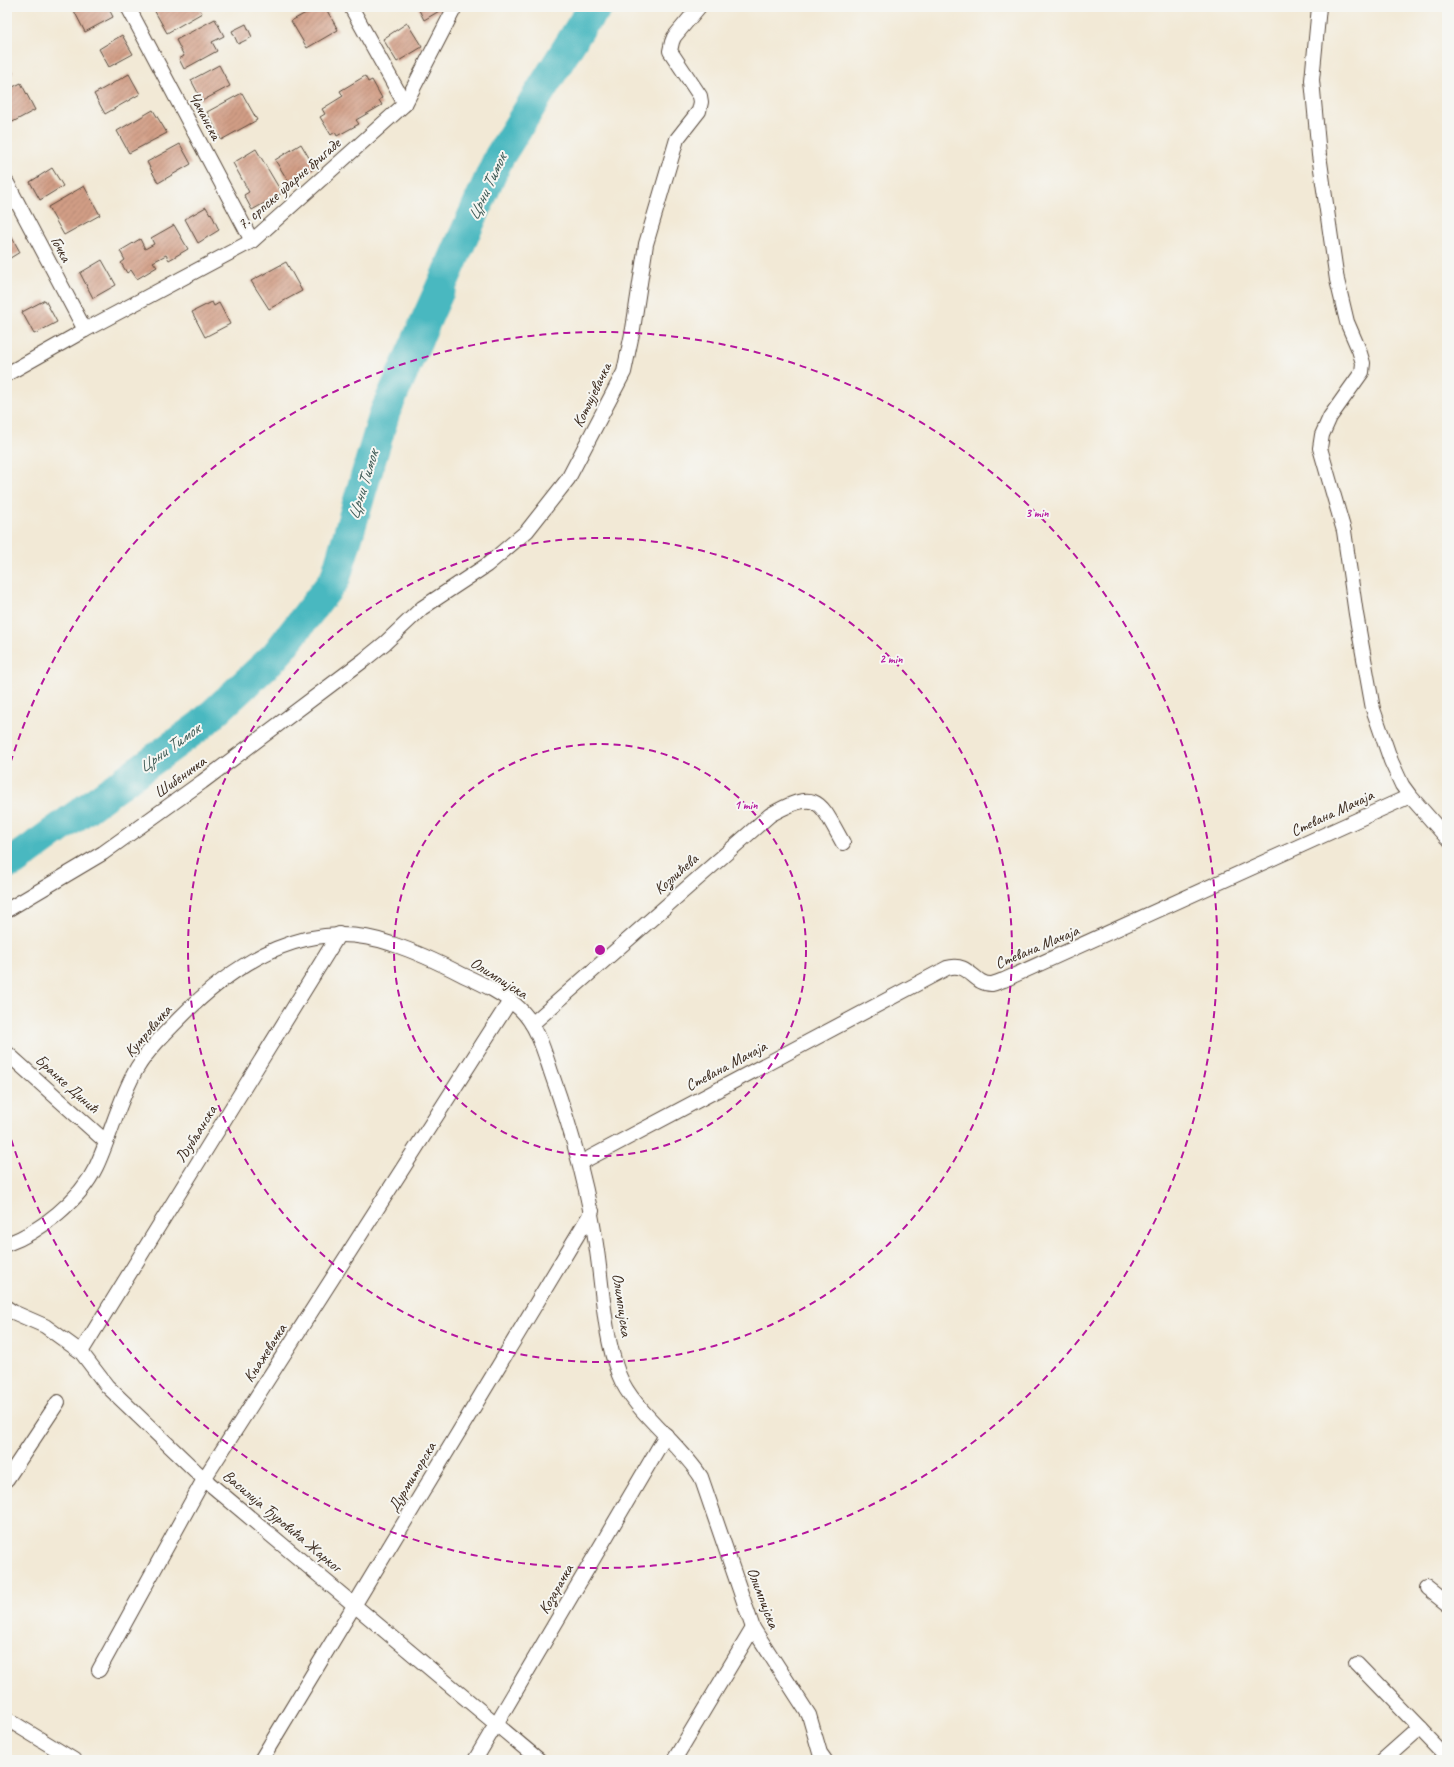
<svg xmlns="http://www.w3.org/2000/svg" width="1454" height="1767" viewBox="0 0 1454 1767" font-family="Caveat,sans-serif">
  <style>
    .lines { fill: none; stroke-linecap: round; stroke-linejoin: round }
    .river { stroke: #49b8c0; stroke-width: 31 }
    .building { fill: url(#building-hatch) }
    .minor-casing { stroke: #56473a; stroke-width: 16 }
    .minor { stroke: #fff; stroke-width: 14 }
    .ring { fill: none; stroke: #b5179e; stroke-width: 2; stroke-dasharray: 7 5 }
    .labels { text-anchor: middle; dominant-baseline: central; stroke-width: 4; stroke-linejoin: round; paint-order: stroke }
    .street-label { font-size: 16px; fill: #3b2a1e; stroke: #f6f6f2 }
    .water-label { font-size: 17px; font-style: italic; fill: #405c57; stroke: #f6f6f2 }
    .centre { fill: #b5179e; stroke: #f6f6f2; stroke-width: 2 }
    .ring-label { font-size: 12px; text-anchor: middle; font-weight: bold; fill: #b5179e; stroke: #f6f6f2; stroke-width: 4; stroke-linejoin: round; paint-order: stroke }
  </style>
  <defs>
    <pattern id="building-hatch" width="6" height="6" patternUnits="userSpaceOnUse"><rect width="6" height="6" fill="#d29e86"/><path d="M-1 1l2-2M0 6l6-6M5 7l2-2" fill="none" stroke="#ac816d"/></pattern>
  </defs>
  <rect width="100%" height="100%" fill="#f6f6f2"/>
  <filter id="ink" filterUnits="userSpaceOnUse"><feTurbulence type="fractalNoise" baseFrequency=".025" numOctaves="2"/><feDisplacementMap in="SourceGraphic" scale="8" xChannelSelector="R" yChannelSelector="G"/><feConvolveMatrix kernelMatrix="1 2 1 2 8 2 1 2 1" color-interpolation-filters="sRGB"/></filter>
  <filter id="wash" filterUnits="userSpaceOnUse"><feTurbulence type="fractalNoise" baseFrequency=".012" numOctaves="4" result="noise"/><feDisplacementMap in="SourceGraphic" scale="16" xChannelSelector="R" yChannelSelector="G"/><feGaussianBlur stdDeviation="0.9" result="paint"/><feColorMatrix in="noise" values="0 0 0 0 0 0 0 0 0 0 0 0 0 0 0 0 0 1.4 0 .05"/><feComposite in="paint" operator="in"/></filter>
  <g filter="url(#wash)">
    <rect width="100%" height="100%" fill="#f2e9d6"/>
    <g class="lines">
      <polyline class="river" points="7,863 13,862 201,725 275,656 335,579 385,412 499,157 583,23 597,7"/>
    </g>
    <g id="blocks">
      <g class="building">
        <polygon points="72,7 108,7 113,17 85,32"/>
        <polygon points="154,7 198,7 202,13 167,33 153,8"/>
        <polygon points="317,7 325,7 338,30 307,48 291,21"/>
        <polygon points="420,7 446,7 424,20 418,8"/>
        <polygon points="215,19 224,36 212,42 217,51 184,69 179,59 184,56 176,40"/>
        <polygon points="407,23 422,47 397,62 383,39"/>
        <polygon points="246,24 252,37 238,44 232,31"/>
        <polygon points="122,35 133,54 109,67 99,49"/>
        <polygon points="7,61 13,73 7,77"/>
        <polygon points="219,65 230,86 202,101 191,80"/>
        <polygon points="129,74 140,94 105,114 94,94"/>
        <polygon points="365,76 368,82 372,80 382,98 379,100 382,105 356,120 359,124 337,136 335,132 331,135 320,117 325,114 322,109 343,96 340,91"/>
        <polygon points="21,83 35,110 7,125 7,90"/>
        <polygon points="242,93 257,120 221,140 207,112"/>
        <polygon points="153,110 167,133 129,153 117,131"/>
        <polygon points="180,144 191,164 158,183 147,162"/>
        <polygon points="301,144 315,168 290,184 275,160"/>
        <polygon points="256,149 282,193 252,210 244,195 249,192 233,163"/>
        <polygon points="52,168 63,186 40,200 30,182"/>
        <polygon points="84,186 100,215 64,235 48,207"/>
        <polygon points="206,207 210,214 211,213 219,230 198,243 185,219"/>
        <polygon points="174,225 188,249 169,260 166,255 153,262 157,267 137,279 131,270 127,273 121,263 125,260 120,251 140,239 145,249 154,244 151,238"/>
        <polygon points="10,234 20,252 7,260 7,235"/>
        <polygon points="102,260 116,285 93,298 80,273"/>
        <polygon points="286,262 302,291 269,309 251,281"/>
        <polygon points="45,300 57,322 34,334 22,312"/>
        <polygon points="212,302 214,306 219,303 230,324 205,337 192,312"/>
      </g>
    </g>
  </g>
  <g filter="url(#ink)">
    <use href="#blocks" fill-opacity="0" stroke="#56473a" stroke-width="1"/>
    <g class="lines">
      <g class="minor-casing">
        <g id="minor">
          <polyline points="128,7 252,241"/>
          <polyline points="351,7 405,104"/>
          <polyline points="1319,7 1312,80 1319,155 1337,280 1347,322 1359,350 1363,363 1362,372 1330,417 1322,435 1320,448 1344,531 1356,614 1373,709 1391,761 1402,785 1410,796 1447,838"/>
          <polyline points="7,183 85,330"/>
          <polyline points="7,374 85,330 252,241 405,104 455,7"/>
          <polyline points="7,910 103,853 202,782 364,660 385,643 422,608 487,565 527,531 568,479 624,372 633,329 646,244 677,139 699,111 701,102 700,96 670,51 672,42 674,37 699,7"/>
          <path d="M532 1024 770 815C818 788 819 800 843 843"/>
          <polyline points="7,1053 105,1141"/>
          <path d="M580 1163 947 968C970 961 973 985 992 984 996 983 1000 981 1004 980L1410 796"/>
          <path d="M7 1244C40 1232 80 1200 96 1167 111 1135 119 1099 137 1068 148 1050 165 1033 180 1018 236 961 310 915 392 944 417 952 440 963 463 975 483 984 504 994 520 1009 537 1025 544 1051 551 1072 572 1131 589 1190 597 1251 603 1292 604 1336 619 1375 633 1411 679 1442 701 1477L753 1628 809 1715 820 1753 825 1760"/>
          <polyline points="7,1308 13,1312 45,1326 81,1352 107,1386 204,1479 539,1760"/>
          <polyline points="81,1352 339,934"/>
          <polyline points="7,1479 58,1402"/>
          <polyline points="1428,1589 1447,1604"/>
          <polyline points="1357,1663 1447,1756"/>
          <polyline points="99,1670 204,1479 510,1001"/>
          <polyline points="7,1719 74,1760"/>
          <polyline points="261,1760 592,1211"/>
          <polyline points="475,1760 666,1435"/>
          <polyline points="674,1760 753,1628"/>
          <polyline points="1384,1760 1420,1728"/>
        </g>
      </g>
      <use href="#minor" class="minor"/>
    </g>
  </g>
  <g class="ring">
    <circle cx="600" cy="950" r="206"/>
    <circle cx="600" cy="950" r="412"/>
    <path d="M7 774A618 618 0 1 1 7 1126"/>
  </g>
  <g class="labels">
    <g class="street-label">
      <text transform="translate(205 116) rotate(62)">Чачанска</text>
      <text transform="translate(289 184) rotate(-41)">7. српске ударне бригаде</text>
      <text transform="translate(61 249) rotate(62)">Гочка</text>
      <text transform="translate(592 395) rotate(-64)">Котлујевачка</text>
      <text transform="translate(180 777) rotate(-36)">Шибеничка</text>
      <text transform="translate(1332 813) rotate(-25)">Стевана Мачаја</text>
      <text transform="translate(676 874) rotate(-41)">Козлићева</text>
      <text transform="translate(1037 947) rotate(-23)">Стевана Мачаја</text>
      <text transform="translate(499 978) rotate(32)">Олимпијска</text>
      <text transform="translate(148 1031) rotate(-49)">Кумровачка</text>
      <text transform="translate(726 1066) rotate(-28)">Стевана Мачаја</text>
      <text transform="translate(67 1084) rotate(42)">Бранке Динић</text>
      <text transform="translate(196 1134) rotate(-58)">Љубљанска</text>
      <text transform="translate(622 1305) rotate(82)">Олимпијска</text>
      <text transform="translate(265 1353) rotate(-57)">Књажевачка</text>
      <text transform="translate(412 1477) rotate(-59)">Дурмиторска</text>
      <text transform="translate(282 1521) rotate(40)">Василија Ђуровића Жарког</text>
      <text transform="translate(556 1589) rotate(-60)">Козарачка</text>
      <text transform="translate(763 1598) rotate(69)">Олимпијска</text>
    </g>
    <g class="water-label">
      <text transform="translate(487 187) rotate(-65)">Црни Тимок</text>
      <text transform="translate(363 485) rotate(-73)">Црни Тимок</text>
      <text transform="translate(169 748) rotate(-36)">Црни Тимок</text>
    </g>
  </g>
  <circle cx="600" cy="950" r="6" class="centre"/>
  <g class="ring-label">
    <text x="1037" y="517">3 min</text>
    <text x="891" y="663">2 min</text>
    <text x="746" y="809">1 min</text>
  </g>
  <rect width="1454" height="1767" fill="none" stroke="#f6f6f2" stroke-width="24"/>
</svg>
